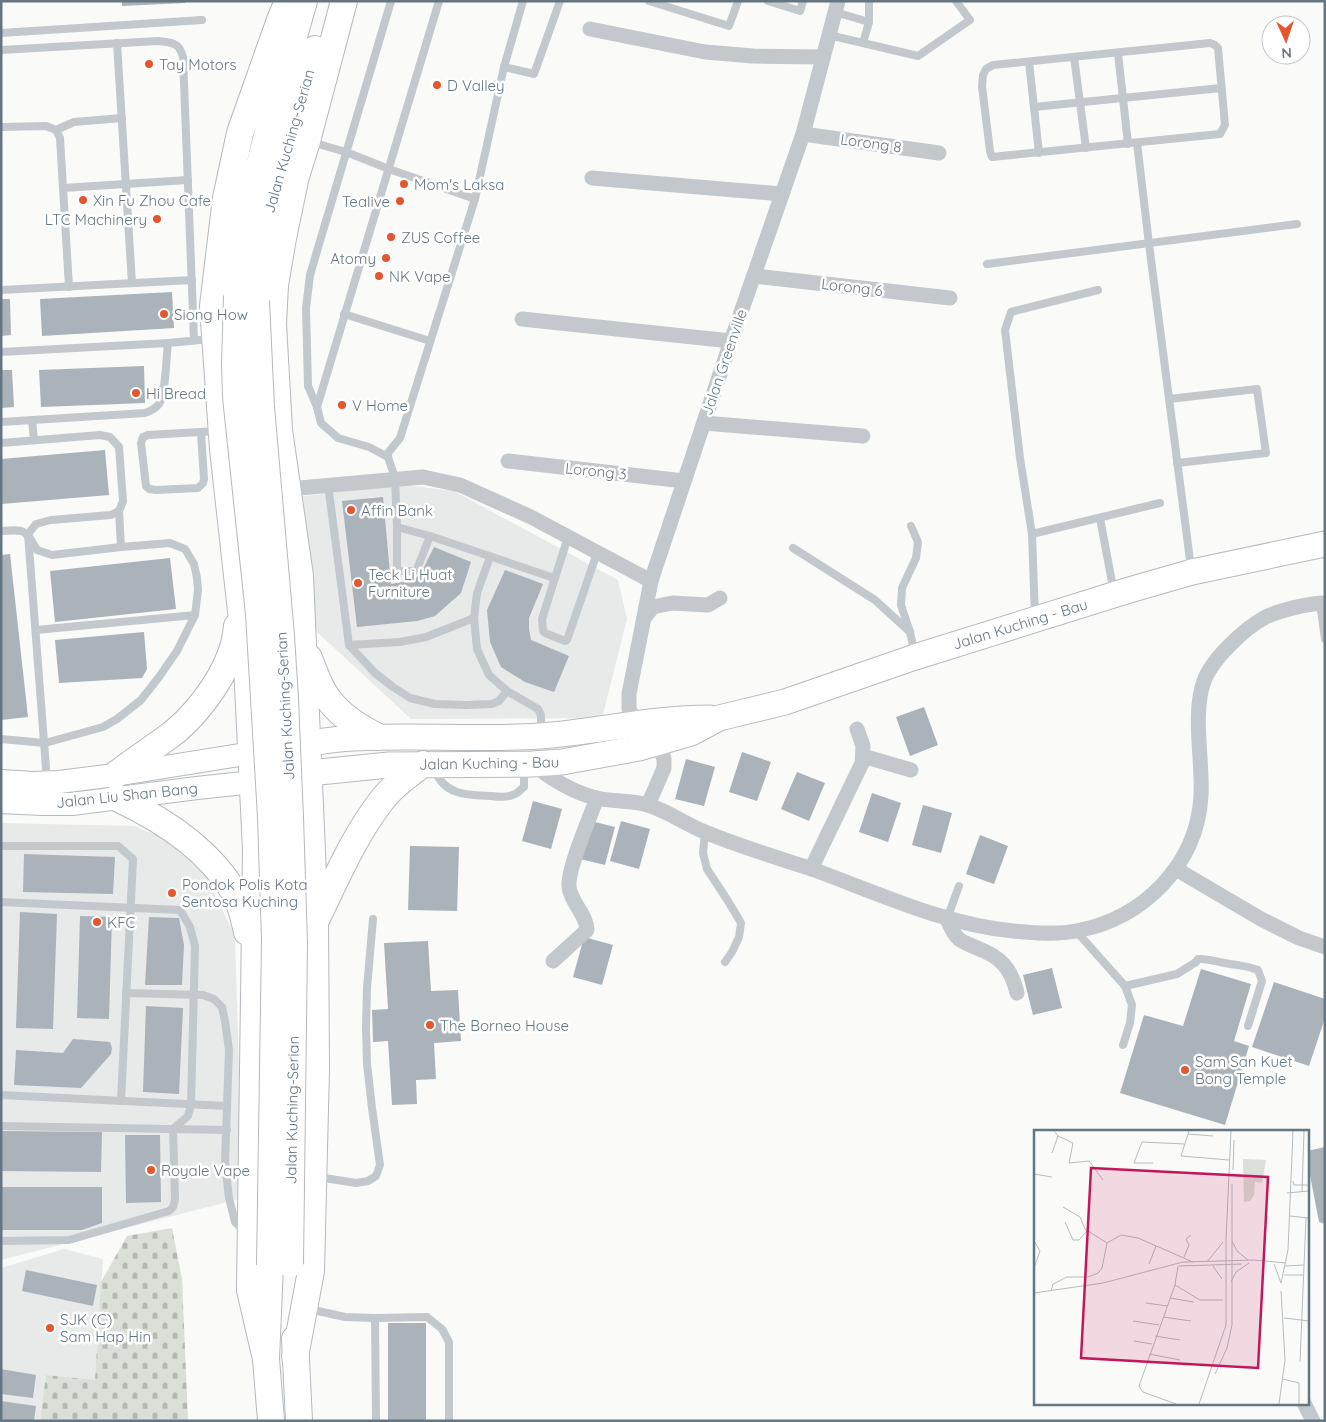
<svg xmlns="http://www.w3.org/2000/svg" width="1326" height="1422" viewBox="0 0 1326 1422" font-family="Quicksand,sans-serif">
  <style>
    .built { fill: #e8e9e9 }
    .cemetery { fill: url(#cemetery-stones) }
    .building { fill: #aab3b9 }
    .lines { fill: none; stroke-linecap: round; stroke-linejoin: round }
    .secondary-casing { stroke: #b3babf; stroke-width: 24 }
    .primary-casing { stroke: #b5babe; stroke-width: 27 }
    .trunk-casing { stroke: #b4b9bd; stroke-width: 28 }
    .service { stroke: #c3c8cc; stroke-width: 8 }
    .minor { stroke: #c3c8cc; stroke-width: 15 }
    .secondary { stroke: #fff; stroke-width: 22 }
    .primary { stroke: #fff; stroke-width: 25 }
    .trunk { stroke: #fff; stroke-width: 26 }
    .trunk-bridge-casing { stroke: #b4b9bd; stroke-width: 28; stroke-linecap: butt }
    .trunk-bridge { stroke: #fff; stroke-width: 26 }
    .poi-dot { fill: #e4572e; stroke: #fff; stroke-width: 2 }
    .labels { text-anchor: middle; dominant-baseline: central; stroke-width: 5; stroke-linejoin: round; paint-order: stroke }
    .poi-label { font-size: 15px; fill: #657683; stroke: #fff; text-anchor: start }
    .street-label { font-size: 15px; fill: #657683; stroke: #fff }
    .inset-road { fill: none; stroke: #b5bdc2; stroke-width: 1 }
    .view { fill: #c2185b; fill-opacity: 0.15; stroke: #c2185b; stroke-width: 2.5 }
    .inset-edge { fill: none; stroke: #657683; stroke-width: 2.5 }
  </style>
  <defs>
    <pattern id="cemetery-stones" width="16" height="16" patternUnits="userSpaceOnUse" patternTransform="scale(1.25)"><rect width="16" height="16" fill="#dadfd7"/><path d="M2 7V4a2 2 0 0 1 4 0v3zM10 15v-3a2 2 0 0 1 4 0v3z" fill="#b4b9b4"/></pattern>
  </defs>
  <rect width="100%" height="100%" fill="#fafaf8"/>
  <g class="built">
    <polygon points="405,485 454,491 618,580 627,619 602,718 411,719 316,631 303,496"/>
    <polygon points="1,823 134,826 185,847 210,883 235,937 243,1198 1,1260"/>
    <polygon points="64,1249 103,1259 95,1381 46,1375 40,1421 1,1421 1,1268"/>
  </g>
  <polygon class="cemetery" points="172,1228 182,1279 188,1421 40,1421 46,1375 95,1380 101,1282 127,1236"/>
  <g class="building">
    <polygon points="122,1 185,1 185,3 122,6"/>
    <polygon points="172,292 174,328 42,336 40,299"/>
    <polygon points="1,299 10,299 11,335 1,336"/>
    <polygon points="144,366 145,403 41,407 39,370"/>
    <polygon points="1,370 12,370 14,407 1,408"/>
    <polygon points="105,450 109,495 1,504 1,459"/>
    <polygon points="383,497 391,584 414,580 421,573 434,547 471,562 461,593 435,616 417,621 357,627 342,501"/>
    <polygon points="10,554 28,717 1,720 1,555"/>
    <polygon points="170,558 176,609 55,622 50,571"/>
    <polygon points="505,570 543,584 529,618 529,629 531,640 569,656 554,692 525,682 501,667 490,642 487,610"/>
    <polygon points="144,632 147,669 142,678 59,683 55,640"/>
    <polygon points="924,707 938,745 910,756 896,717"/>
    <polygon points="742,752 771,762 757,801 729,792"/>
    <polygon points="686,759 715,767 704,806 675,799"/>
    <polygon points="797,772 825,783 809,821 781,809"/>
    <polygon points="872,793 901,803 888,842 859,832"/>
    <polygon points="533,801 562,809 551,849 522,841"/>
    <polygon points="923,805 952,813 941,853 912,845"/>
    <polygon points="591,821 615,827 605,865 580,859"/>
    <polygon points="621,821 650,829 639,869 610,861"/>
    <polygon points="980,835 1008,846 994,884 966,874"/>
    <polygon points="410,846 459,847 457,911 408,910"/>
    <polygon points="24,854 115,857 113,894 23,892"/>
    <polygon points="20,912 57,914 53,1029 16,1028"/>
    <polygon points="80,916 112,917 109,1019 77,1018"/>
    <polygon points="149,917 179,918 184,945 182,985 145,985"/>
    <polygon points="584,937 613,945 602,985 573,977"/>
    <polygon points="428,941 431,991 458,990 461,1041 434,1043 436,1079 416,1080 417,1104 392,1105 388,1041 373,1042 372,1010 388,1009 384,943"/>
    <polygon points="1052,968 1062,1008 1033,1015 1023,975"/>
    <polygon points="1201,969 1251,984 1234,1041 1249,1046 1225,1125 1120,1093 1144,1015 1183,1026"/>
    <polygon points="1274,982 1325,999 1325,1018 1309,1066 1252,1047"/>
    <polygon points="146,1006 183,1008 179,1094 143,1092"/>
    <polygon points="73,1039 110,1042 112,1048 111,1054 81,1088 14,1085 16,1050 63,1053"/>
    <polygon points="1,1131 102,1132 101,1172 1,1171"/>
    <polygon points="125,1135 160,1135 161,1202 126,1203"/>
    <polygon points="1325,1147 1325,1224 1319,1222 1307,1160 1307,1151"/>
    <polygon points="1,1187 102,1187 102,1223 82,1230 1,1230"/>
    <polygon points="26,1270 97,1285 93,1306 22,1291"/>
    <rect x="388" y="1323" width="38" height="98"/>
    <polygon points="1,1369 36,1375 33,1398 1,1394"/>
    <polygon points="1,1401 36,1406 34,1421 1,1421"/>
  </g>
  <g class="lines">
    <g class="secondary-casing">
      <g id="secondary">
        <polyline points="1,781 34,783 59,782 115,775 252,753"/>
        <polyline points="1,802 42,804 72,804 197,788 253,782"/>
      </g>
    </g>
    <g class="primary-casing">
      <g id="primary">
        <path d="M286 747C309 743 331 739 354 738 416 735 478 740 540 736 596 732 652 718 709 718"/>
        <polyline points="288,776 309,773 389,765 532,764 562,762 639,748 691,733 719,718 785,702 915,657 1126,591 1192,572 1325,544"/>
      </g>
    </g>
    <g class="trunk-casing">
      <g id="trunk">
        <path d="M257 295C261 254 266 214 276 174 287 132 302 91 315 49"/>
        <polyline points="237,296 251,198 280,85 304,1"/>
        <path d="M309 658C314 671 320 689 329 700 342 717 359 727 378 737"/>
        <path d="M115 775C132 762 150 750 168 737 193 719 219 685 230 656 234 647 236 636 237 626"/>
        <path d="M117 798C162 819 208 848 234 892 241 904 244 919 247 932"/>
        <path d="M317 918C337 877 354 836 382 800 393 786 408 775 423 764"/>
        <polyline points="270,1265 266,1359 271,1421"/>
        <polyline points="295,1339 299,1421"/>
        <polyline points="295,1357 311,1271 316,1068 315,921 300,576 279,430 273,324 275,285 283,238 296,176 307,141 344,1"/>
        <polyline points="266,1359 250,1290 256,850 247,665 223,449 213,306 226,198 240,133 280,20 288,1"/>
      </g>
    </g>
    <g class="service">
      <polyline points="523,1 504,67 475,199 400,438 388,453 388,457 395,478 397,527 430,536 554,578"/>
      <polyline points="649,1 729,26 738,1"/>
      <polyline points="768,1 800,11 803,1"/>
      <polyline points="835,12 869,22"/>
      <polyline points="1,33 202,20"/>
      <polyline points="829,35 918,56 970,20 956,1"/>
      <polyline points="117,43 132,283"/>
      <polyline points="863,43 869,22 869,1"/>
      <polygon points="1210,43 1215,45 1218,48 1225,125 1220,134 992,157 990,151 982,86 983,75 986,69 993,65"/>
      <path d="M1 50 158 41C173 43 179 42 183 57L194 340"/>
      <polyline points="1118,53 1128,144"/>
      <polyline points="1074,57 1086,148"/>
      <polyline points="1029,62 1039,153"/>
      <polyline points="504,67 534,74 560,1"/>
      <polyline points="1034,107 1221,88"/>
      <polyline points="1,127 46,126 56,130 60,138 69,287"/>
      <polyline points="56,130 74,122 122,118"/>
      <polyline points="311,142 346,152 389,169 475,199"/>
      <polyline points="1137,143 1149,244 1191,568"/>
      <polyline points="63,188 188,180"/>
      <polyline points="987,264 1297,224"/>
      <polyline points="1,290 192,280"/>
      <polyline points="344,314 430,341"/>
      <polyline points="1,352 168,343 211,339"/>
      <polyline points="1169,399 1257,389 1266,453 1177,463"/>
      <polyline points="317,407 308,386 306,308 310,275 391,1"/>
      <polyline points="32,420 34,440"/>
      <path d="M1 422 145 413C151 411 155 409 159 404 166 394 166 357 168 343"/>
      <polyline points="201,433 204,479 203,483 198,488 156,490 149,489 146,486 141,443 143,437 148,435 217,431"/>
      <polyline points="1,443 100,435 110,437 119,447 123,501 119,511 111,515 51,520 36,524 28,534 47,781"/>
      <polyline points="388,457 369,447 338,438 321,423 317,407 439,1"/>
      <polyline points="328,484 349,645 375,673 393,687 410,698 435,704 466,705 492,704 499,701 507,691"/>
      <polyline points="119,511 121,547"/>
      <polyline points="1100,518 1114,593"/>
      <polyline points="911,526 918,542 916,558 902,588 901,605 910,632 915,655"/>
      <polyline points="397,527 397,569 399,571 414,571 417,569 430,536"/>
      <path d="M1 531C25 529 25 529 37 550L52 555 121 547 170 543 185 549 194 564 197 578 198 590 195 615 177 651 159 677 141 700 117 719 103 727 45 743 1 739"/>
      <polyline points="1032,534 1160,503"/>
      <polyline points="568,537 542,619 543,631 545,633 565,641 567,640 597,553"/>
      <polyline points="793,548 875,600 910,632"/>
      <polyline points="490,557 477,593 474,618 477,649 489,675 507,691 538,709 541,715 541,733"/>
      <polyline points="1320,603 1325,639"/>
      <polyline points="1035,617 1032,534 1020,458 1005,330 1011,312 1098,290"/>
      <polyline points="36,630 195,615"/>
      <polyline points="349,645 400,642 426,637 474,618"/>
      <path d="M435 769C443 796 469 795 491 796 498 797 508 798 515 794 518 793 521 789 524 787V774L521 768"/>
      <polyline points="705,832 703,853 707,869 728,901 741,923 739,937 732,952 725,962"/>
      <polyline points="1,846 118,846 133,859 121,1101"/>
      <polyline points="1,902 180,910 190,927 195,946 191,1105 188,1116 173,1129"/>
      <polyline points="947,919 959,886"/>
      <polyline points="1076,931 1125,986 1132,1005 1130,1023 1123,1045"/>
      <path d="M1125 986 1177 974 1196 962 1198 959C1209 958 1219 963 1230 964 1243 966 1245 965 1258 970L1262 981 1248 1026"/>
      <polyline points="126,993 203,995 214,999 222,1007 225,1021 229,1050 225,1162 229,1198 235,1222 244,1231"/>
      <polyline points="1,1095 227,1106"/>
      <polyline points="1,1126 227,1130"/>
      <polyline points="318,1177 356,1183 368,1181 376,1176 380,1165 372,1108 367,1064 366,1028 367,988 373,919"/>
      <polyline points="1,1241 69,1240 169,1211 173,1207 175,1199 173,1129"/>
      <polyline points="309,1309 345,1317 375,1318 427,1317 442,1329 449,1342 449,1421"/>
      <polyline points="375,1318 376,1421"/>
    </g>
    <g class="minor">
      <polyline points="590,29 705,52 753,56 823,57"/>
      <polyline points="803,134 939,153"/>
      <polyline points="592,178 782,194"/>
      <polyline points="754,276 950,298"/>
      <polyline points="522,319 731,341"/>
      <polyline points="704,423 863,436"/>
      <polyline points="508,461 684,481"/>
      <polyline points="288,489 423,477 460,485 531,517 651,581"/>
      <polyline points="644,618 653,607 672,603 708,605 720,598"/>
      <polyline points="637,724 629,709 629,694 651,581 731,341 803,134 838,1"/>
      <polyline points="863,756 911,770"/>
      <path d="M532 764C552 779 572 792 596 798 613 802 632 800 648 805 667 811 686 824 705 832 739 846 774 857 809 868 876 892 941 924 1013 931 1033 933 1056 935 1076 931 1143 919 1197 865 1201 796 1203 762 1192 713 1204 681 1212 659 1244 629 1264 618 1276 611 1310 603 1325 603"/>
      <polyline points="648,805 664,768 664,759 658,743"/>
      <polyline points="811,869 862,763 863,746 857,729"/>
      <polyline points="1176,869 1261,919 1299,938 1325,947"/>
      <path d="M947 919C950 926 953 934 959 939 964 943 971 945 977 948 1001 957 1011 968 1017 993"/>
      <path d="M553 961 587 930C587 915 571 903 569 887 567 870 590 817 597 798"/>
      <polyline points="1304,1403 1313,1421"/>
    </g>
    <use href="#secondary" class="secondary"/>
    <use href="#primary" class="primary"/>
    <use href="#trunk" class="trunk"/>
    <g class="trunk-bridge-casing">
      <g id="trunk-bridge">
        <polyline points="237,296 235,364 236,397 259,614 271,817 275,940 270,1265"/>
        <polyline points="256,301 261,407 281,636 285,699 290,817 294,943 290,1264"/>
      </g>
    </g>
    <use href="#trunk-bridge" class="trunk-bridge"/>
  </g>
  <g class="poi-dot">
    <circle cx="149" cy="64" r="5"/>
    <circle cx="437" cy="85" r="5"/>
    <circle cx="404" cy="184" r="5"/>
    <circle cx="83" cy="200" r="5"/>
    <circle cx="400" cy="201" r="5"/>
    <circle cx="157" cy="219" r="5"/>
    <circle cx="391" cy="237" r="5"/>
    <circle cx="386" cy="258" r="5"/>
    <circle cx="379" cy="276" r="5"/>
    <circle cx="164" cy="314" r="5"/>
    <circle cx="136" cy="393" r="5"/>
    <circle cx="342" cy="405" r="5"/>
    <circle cx="351" cy="510" r="5"/>
    <circle cx="358" cy="583" r="5"/>
    <circle cx="172" cy="893" r="5"/>
    <circle cx="97" cy="922" r="5"/>
    <circle cx="430" cy="1025" r="5"/>
    <circle cx="1185" cy="1070" r="5"/>
    <circle cx="151" cy="1170" r="5"/>
    <circle cx="50" cy="1328" r="5"/>
  </g>
  <g class="labels">
    <g class="poi-label">
      <text x="159" y="64">Tay Motors</text>
      <text x="447" y="85">D Valley</text>
      <text x="414" y="184">Mom's Laksa</text>
      <text x="93" y="200">Xin Fu Zhou Cafe</text>
      <text x="390" y="201" text-anchor="end">Tealive</text>
      <text x="147" y="219" text-anchor="end">LTC Machinery</text>
      <text x="401" y="237">ZUS Coffee</text>
      <text x="376" y="258" text-anchor="end">Atomy</text>
      <text x="389" y="276">NK Vape</text>
      <text x="174" y="314">Siong How</text>
      <text x="146" y="393">Hi Bread</text>
      <text x="352" y="405">V Home</text>
      <text x="361" y="510">Affin Bank</text>
      <text x="368" y="574">Teck Li Huat<tspan x="368" dy="17">Furniture</tspan></text>
      <text x="182" y="884">Pondok Polis Kota<tspan x="182" dy="17">Sentosa Kuching</tspan></text>
      <text x="107" y="922">KFC</text>
      <text x="440" y="1025">The Borneo House</text>
      <text x="1195" y="1061">Sam San Kuet<tspan x="1195" dy="17">Bong Temple</tspan></text>
      <text x="161" y="1170">Royale Vape</text>
      <text x="60" y="1319">SJK (C)<tspan x="60" dy="17">Sam Hap Hin</tspan></text>
    </g>
    <g class="street-label">
      <text transform="translate(289 141) rotate(-74)">Jalan Kuching-Serian</text>
      <text transform="translate(871 143) rotate(8)">Lorong 8</text>
      <text transform="translate(852 287) rotate(7)">Lorong 6</text>
      <text transform="translate(724 362) rotate(-71)">Jalan Greenville</text>
      <text transform="translate(596 471) rotate(6)">Lorong 3</text>
      <text transform="translate(1020 624) rotate(-17)">Jalan Kuching - Bau</text>
      <text transform="translate(285 706) rotate(-93)">Jalan Kuching-Serian</text>
      <text transform="translate(489 763) rotate(-1)">Jalan Kuching - Bau</text>
      <text transform="translate(127 795) rotate(-6)">Jalan Liu Shan Bang</text>
      <text transform="translate(292 1110) rotate(-89)">Jalan Kuching-Serian</text>
    </g>
  </g>
  <g transform="translate(1034 1130)">
    <rect width="275" height="275" fill="#fafaf8"/>
    <path d="M209 29 232 30 228 53 221 52 220 65 216 71 210 72Z" fill="#dadfd7"/>
    <path class="inset-road" d="M155 1 147 26 195 30M154 4 179 6M24 6 39 13 35 33 55 31 69 50M18 23 24 6 20 1M119 33H100L108 12 150 14M199 40 200 10M0 44 18 47M259 51 260 55H275M268 62 270 1M253 63 275 61M29 77 46 87 51 99 73 113M256 86 275 88M31 92 39 110H45L53 101M0 111 6 121 0 138M198 111 203 121 214 130M150 127 155 115 152 109 157 105M173 132 189 112M115 134 122 116M240 134 247 153M145 136 208 134M179 136 188 149M251 136 270 135M250 145H270M197 152 202 142 215 133M247 153 254 120 259 1M141 155 166 170H189M17 161 19 154 33 147H54L64 143 68 138 73 113 87 105 104 108 159 132M0 163 69 153 149 132 220 130 252 133M136 168 160 172M112 173 133 176M129 187 157 191M250 188 275 191M99 191 125 195M121 206 146 210M100 211 118 214M115 224 146 230M266 232 272 88M181 244 193 218 198 195V54M249 249 265 253M142 274 109 262 105 256 141 155 144 136M165 274 192 195V109L197 1M245 274 251 230 247 161M265 274V253"/>
    <path class="view" d="M57 38 234 47 224 238 47 228Z"/>
    <rect width="275" height="275" class="inset-edge"/>
  </g>
  <rect width="1326" height="1422" fill="none" stroke="#657683" stroke-width="5"/>
  <g transform="translate(1286 40) rotate(177)"><circle r="24" fill="#ffffff" stroke="#c1c8cd"/>
  <path d="M0-4L9 19L0 12L-9 19Z" fill="#e4572e"/>
  <text y="-8" font-size="14" font-weight="bold" text-anchor="middle" fill="#657683">N</text>
  </g>
</svg>
